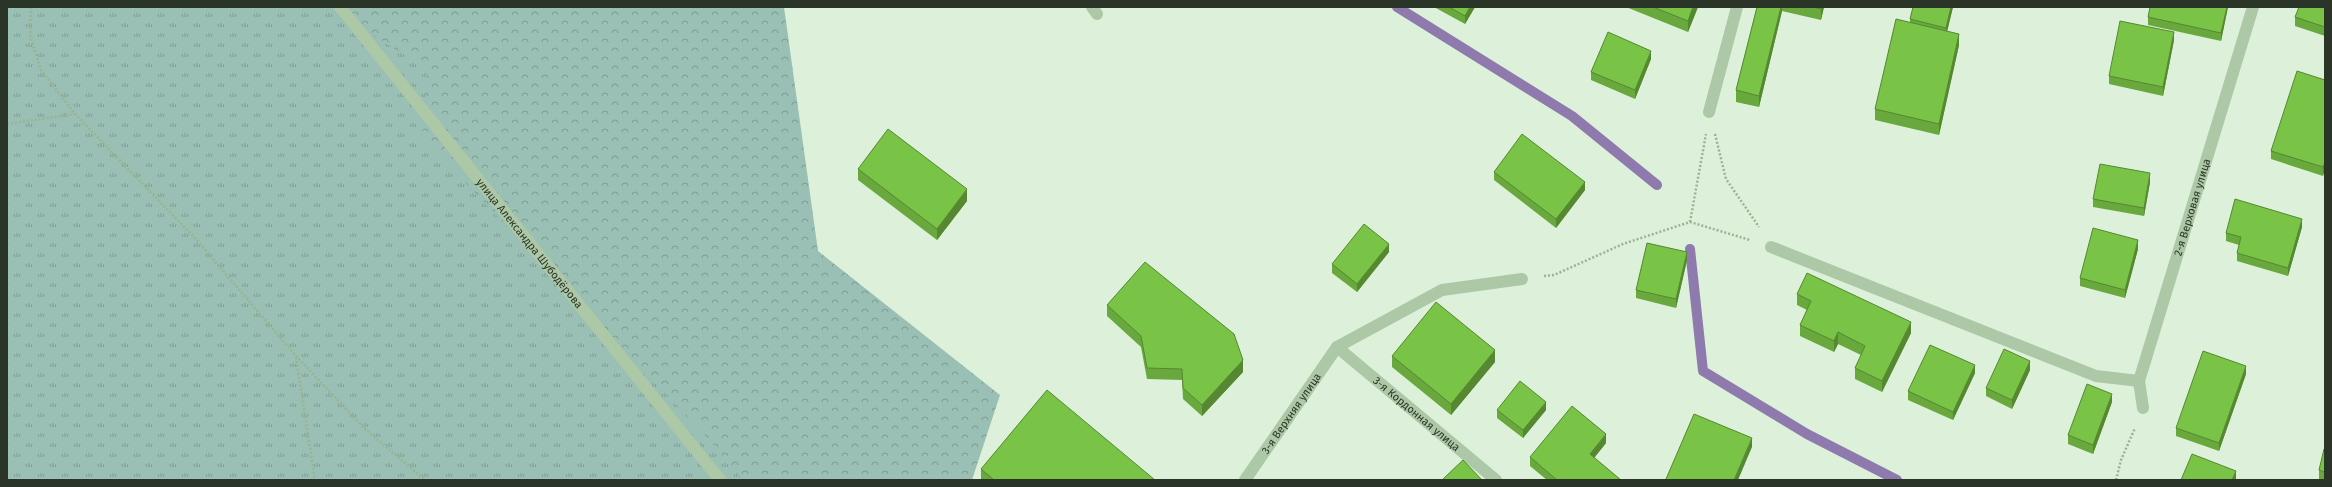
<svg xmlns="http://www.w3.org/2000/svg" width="2332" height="487" viewBox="0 0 2332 487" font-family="'Fira Sans',sans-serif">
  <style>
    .forest { fill: url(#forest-crowns) }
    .park { fill: url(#park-tufts) }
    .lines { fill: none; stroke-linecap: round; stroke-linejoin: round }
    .stream { stroke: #8e7aad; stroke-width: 10 }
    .path { stroke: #98b490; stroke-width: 2.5; stroke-dasharray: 2 2; stroke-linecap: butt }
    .lane { stroke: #adc8a6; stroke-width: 12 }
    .street { stroke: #adc8a6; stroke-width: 12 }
    .wall { fill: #68a83c }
    .shaded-wall { fill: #558831 }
    .building { fill: #79c346; stroke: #558831 }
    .labels { text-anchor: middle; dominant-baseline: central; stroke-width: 3; stroke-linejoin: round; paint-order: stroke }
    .street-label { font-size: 11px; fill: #2b3527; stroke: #e8f9e6 }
  </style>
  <defs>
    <pattern id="forest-crowns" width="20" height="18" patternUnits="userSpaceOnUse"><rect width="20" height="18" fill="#9abfb4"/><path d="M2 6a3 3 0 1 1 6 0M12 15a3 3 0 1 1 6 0" fill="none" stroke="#7e9c92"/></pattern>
    <pattern id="park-tufts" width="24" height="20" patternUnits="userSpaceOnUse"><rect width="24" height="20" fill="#9abfb4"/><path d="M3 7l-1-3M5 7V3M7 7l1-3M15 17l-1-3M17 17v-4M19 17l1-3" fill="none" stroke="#7e9c92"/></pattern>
  </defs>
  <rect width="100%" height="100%" fill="#ddf1da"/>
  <polygon class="forest" points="7,7 784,7 818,251 1000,395 972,480 7,480"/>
  <polygon class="park" points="7,7 329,7 428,70 422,137 699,428 743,480 7,480"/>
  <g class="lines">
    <g class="stream">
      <polyline points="1397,7 1572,116 1657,185"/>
      <polyline points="1690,249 1703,371 1807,434 1897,480"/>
    </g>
    <g class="path">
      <polyline points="31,7 30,36 41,70 75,114 194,237 296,356 365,429 425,480"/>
      <polyline points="7,124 75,114"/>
      <polyline points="1715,134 1726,179 1759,227"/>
      <polyline points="1690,222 1706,134"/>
      <polyline points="1544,276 1554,275 1623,244 1690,222 1750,240"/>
      <polyline points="296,357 315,480"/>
      <polyline points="2116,480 2121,460 2135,428"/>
    </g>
    <polyline class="lane" points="1709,112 1737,7"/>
    <g class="street">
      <path id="s1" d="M340 7 720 480"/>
      <polyline points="1092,7 1097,14"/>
      <polyline points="1771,247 2096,376 2139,381"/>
      <path id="s2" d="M1337 347 1496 480"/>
      <path id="s3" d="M2143 408 2139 381 2253 7"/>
      <path id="s4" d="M1245 480 1337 347 1442 290 1522 279"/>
    </g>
  </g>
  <g class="wall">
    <polygon points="1434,7 1475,7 1465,24"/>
    <polygon points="1626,7 1698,7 1688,32"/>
    <polygon points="1757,7 1824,7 1821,20 1782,11 1759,107 1736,102 1736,90"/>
    <polygon points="1913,7 1953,7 1947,31 1959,45 1939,135 1875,120 1875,109 1910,23 1910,19"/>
    <polygon points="2228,7 2221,41 2148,25 2148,17"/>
    <polygon points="2325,7 2325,36 2295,26 2295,17"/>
    <polygon points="2174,40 2163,96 2109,84 2109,76"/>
    <polygon points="1651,59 1635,99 1591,80 1591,72"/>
    <polygon points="2325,80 2323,176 2271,159 2271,151"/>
    <polygon points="858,169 967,201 937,240 858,180"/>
    <polygon points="1494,172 1585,190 1556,228 1494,180"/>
    <polygon points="2150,182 2144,216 2093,207 2093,199"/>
    <polygon points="2302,227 2288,276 2237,261 2237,253 2239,245 2226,241 2226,233"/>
    <polygon points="2138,249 2125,298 2080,286 2080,278"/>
    <polygon points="1389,252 1357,292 1332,273 1332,264"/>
    <polygon points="1687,260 1676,308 1636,298 1636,290"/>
    <polygon points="1797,294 1911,333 1882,392 1855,379 1855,368 1861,355 1838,344 1834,352 1800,336 1800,325 1807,310 1797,305"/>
    <polygon points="1107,305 1243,372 1202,416 1183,399 1182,380 1147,379 1141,347 1107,316"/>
    <polygon points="1392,356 1495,362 1451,415 1392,367"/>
    <polygon points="2030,370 2012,409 1986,396 1986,388"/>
    <polygon points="1975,373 1953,420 1908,400 1908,391"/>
    <polygon points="2246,374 2219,451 2176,436 2176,428"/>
    <polygon points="2112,402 2093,454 2068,444 2068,435"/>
    <polygon points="1497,410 1546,410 1523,438 1497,418"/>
    <polygon points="1606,443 1594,458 1621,480 1547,480 1530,466 1530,457"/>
    <polygon points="2325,449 2325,480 2319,479 2319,470"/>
    <polygon points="981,469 1155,480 981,480"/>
  </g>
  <g class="shaded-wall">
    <polygon points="1470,7 1475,7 1465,24 1465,16"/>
    <polygon points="1693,7 1698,7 1688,32 1688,21"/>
    <polygon points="1781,7 1782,7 1782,11 1759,107 1759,96"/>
    <polygon points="1822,7 1824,7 1821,20 1821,9"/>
    <polygon points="1951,7 1953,7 1946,36 1946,28"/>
    <polygon points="2227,7 2228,7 2221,41 2221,33"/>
    <polygon points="2174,32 2174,40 2163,96 2163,87"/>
    <polygon points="1959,34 1959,45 1939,135 1939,124"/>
    <polygon points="1651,51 1651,59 1635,99 1635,90"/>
    <polygon points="2325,162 2325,170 2323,176 2323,167"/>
    <polygon points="2150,173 2150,182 2144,216 2144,208"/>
    <polygon points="1585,182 1585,190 1556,228 1556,219"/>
    <polygon points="967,189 967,201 937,240 937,229"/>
    <polygon points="2302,219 2302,227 2288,276 2288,268"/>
    <polygon points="2138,240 2138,249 2125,298 2125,290"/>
    <polygon points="1389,244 1389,252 1357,292 1357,284"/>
    <polygon points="1687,252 1687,260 1676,308 1676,299"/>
    <polygon points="1911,322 1911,333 1882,392 1882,381"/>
    <polygon points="1838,332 1838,344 1834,352 1834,341"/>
    <polygon points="1495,350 1495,362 1451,415 1451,404"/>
    <polygon points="1243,360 1243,372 1202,416 1202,405"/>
    <polygon points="2030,361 2030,370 2012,409 2012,400"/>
    <polygon points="1975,365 1975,373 1953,420 1953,412"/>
    <polygon points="2246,366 2246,374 2219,451 2219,443"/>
    <polygon points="2112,394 2112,402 2093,454 2093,445"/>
    <polygon points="1546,402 1546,410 1523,438 1523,430"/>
    <polygon points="1606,434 1606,443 1590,463 1590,454"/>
    <polygon points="1752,438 1752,447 1738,480 1734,480"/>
    <polygon points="2236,471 2236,480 2232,480"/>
  </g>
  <g class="building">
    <polygon points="1449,7 1470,7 1465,16"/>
    <polygon points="1653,7 1693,7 1688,21"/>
    <polygon points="1757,7 1781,7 1759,96 1736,90"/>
    <polygon points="1813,7 1822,7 1821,9"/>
    <polygon points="1913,7 1951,7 1946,28 1910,19"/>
    <polygon points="2150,7 2227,7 2221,33 2148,17"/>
    <polygon points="2299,7 2325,7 2325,27 2295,17"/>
    <polygon points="1896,19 1959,34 1939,124 1875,109"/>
    <polygon points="2120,21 2174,32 2163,87 2109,76"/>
    <polygon points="1608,32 1651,51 1635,90 1591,72"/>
    <polygon points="2297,71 2325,80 2325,162 2323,167 2271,151"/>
    <polygon points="888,129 967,189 937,229 858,169"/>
    <polygon points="1522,134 1585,182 1556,219 1494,172"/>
    <polygon points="2100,164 2150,173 2144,208 2093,199"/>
    <polygon points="2235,199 2302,219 2288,268 2237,253 2241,237 2226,233"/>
    <polygon points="1364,224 1389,244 1357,284 1332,264"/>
    <polygon points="2093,228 2138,240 2125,290 2080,278"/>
    <polygon points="1647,243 1687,252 1676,299 1636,290"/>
    <polygon points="1145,262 1234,334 1243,360 1202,405 1183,388 1182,369 1147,368 1141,336 1107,305"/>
    <polygon points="1807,273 1911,322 1882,381 1855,368 1865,346 1838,332 1834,341 1800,325 1811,301 1797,294"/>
    <polygon points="1436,302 1495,350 1451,404 1392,356"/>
    <polygon points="1930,345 1975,365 1953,412 1908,391"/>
    <polygon points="2004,349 2030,361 2012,400 1986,388"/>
    <polygon points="2203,351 2246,366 2219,443 2176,428"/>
    <polygon points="1520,381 1546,402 1523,430 1497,410"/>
    <polygon points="2087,384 2112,394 2093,445 2068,435"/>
    <polygon points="1047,390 1155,480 994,480 981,469"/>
    <polygon points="1572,406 1606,434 1590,454 1621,480 1557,480 1530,457"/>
    <polygon points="1694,414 1752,438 1734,480 1705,480 1703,479 1703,480 1669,480 1666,479"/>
    <polygon points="2324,449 2325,449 2325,472 2319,470"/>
    <polygon points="2192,454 2236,471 2232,480 2181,480"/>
    <polygon points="1463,460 1482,480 1442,480"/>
  </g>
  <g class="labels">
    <g class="street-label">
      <text stroke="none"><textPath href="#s3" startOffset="209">2-я Верховая улица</textPath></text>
      <text stroke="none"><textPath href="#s1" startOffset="303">улица Александра Шубодёрова</textPath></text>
      <text stroke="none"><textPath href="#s4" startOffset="81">3-я Верхняя улица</textPath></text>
      <text stroke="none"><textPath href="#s2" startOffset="104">3-я Кордонная улица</textPath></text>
    </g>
  </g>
  <rect width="2332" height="487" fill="none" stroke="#2b3527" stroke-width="16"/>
</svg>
